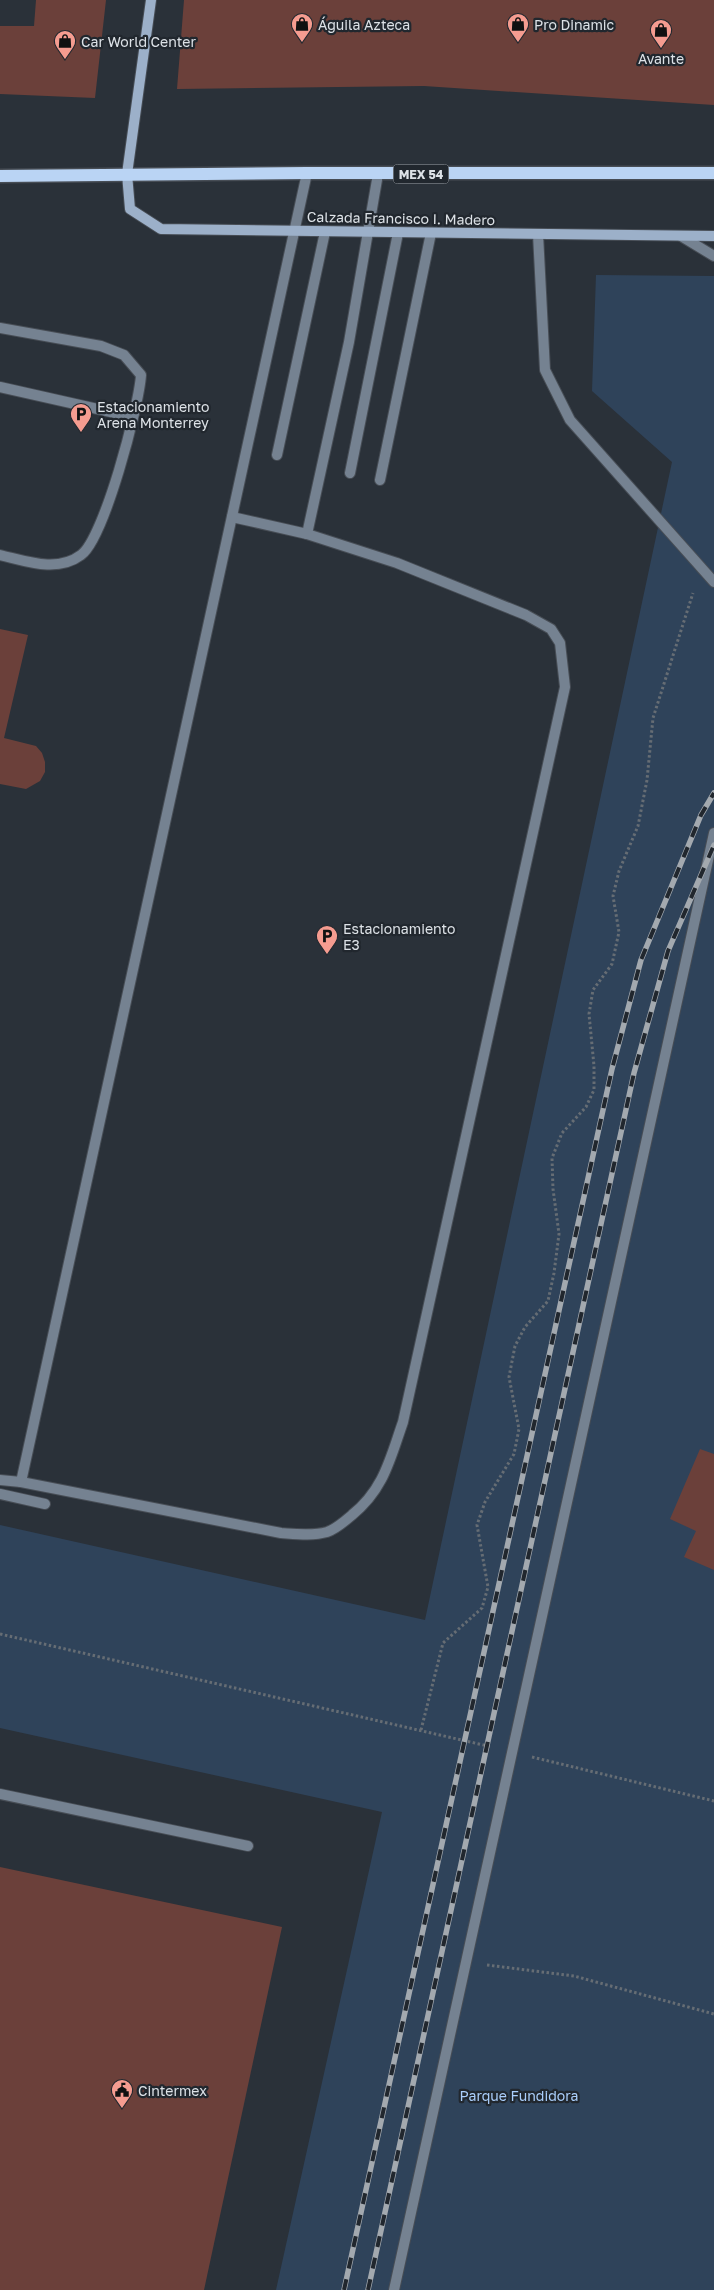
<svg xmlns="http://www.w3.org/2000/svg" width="714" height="2290" viewBox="0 0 714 2290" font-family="'Golos Text',sans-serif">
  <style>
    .green { fill: #2f435a }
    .building { fill: #6b403a }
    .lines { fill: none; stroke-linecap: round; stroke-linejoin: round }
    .lane-casing { stroke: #474d55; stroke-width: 12 }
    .street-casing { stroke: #474d55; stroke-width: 12 }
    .secondary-casing { stroke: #474d55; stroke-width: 12 }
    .primary-casing { stroke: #474d55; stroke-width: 15 }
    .path { stroke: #666d74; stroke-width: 3; stroke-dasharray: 2.5 2.5; stroke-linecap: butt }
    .lane { stroke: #758291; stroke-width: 10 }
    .street { stroke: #758291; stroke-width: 10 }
    .secondary { stroke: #9cb0c9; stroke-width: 10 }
    .primary { stroke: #bad4f4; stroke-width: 12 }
    .rail-casing { stroke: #a3a9af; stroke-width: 5.5 }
    .rail { stroke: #21272e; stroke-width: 4; stroke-dasharray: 11; stroke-linecap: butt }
    .labels { text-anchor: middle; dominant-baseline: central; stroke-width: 4.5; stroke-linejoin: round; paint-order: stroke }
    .shield { fill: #21272e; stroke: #a5aab0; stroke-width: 1 }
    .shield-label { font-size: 12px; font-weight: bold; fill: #dde2e7 }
    .poi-label { font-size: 14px; fill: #dde2e7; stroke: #21272e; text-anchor: start }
    .street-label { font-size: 14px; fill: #dde2e7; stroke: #21272e }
    .park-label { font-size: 14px; fill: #abcffc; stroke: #21272e }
  </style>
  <rect width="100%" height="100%" fill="#2a3139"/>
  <polygon class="green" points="596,275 714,276 714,2290 276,2290 382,1812 0,1728 0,1525 425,1620 672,462 592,391"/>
  <g class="building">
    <polygon points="36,0 106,0 95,98 0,94 0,26 34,26"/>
    <polygon points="184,0 714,0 714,105 424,86 177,89"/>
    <polygon points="0,629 28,635 4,738 36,746 42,753 45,762 45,772 40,781 26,789 0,784"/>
    <polygon points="700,1449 714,1454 714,1570 684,1557 696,1531 670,1519"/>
    <polygon points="0,1867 282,1927 204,2290 0,2290"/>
  </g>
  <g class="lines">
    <g class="lane-casing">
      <g id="lane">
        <polyline points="538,234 545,370 570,420 714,582"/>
        <polyline points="681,236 714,256"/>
        <path d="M0 328 101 346 124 355 141 375C139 406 104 539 81 555 57 573 26 561 0 555"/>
        <polyline points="0,387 133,417"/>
        <polyline points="277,455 325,232"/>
        <polyline points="350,473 398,233"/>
        <polyline points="380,480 431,233"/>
        <polyline points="307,534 349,342 378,174"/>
        <path d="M0 1480 21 1482 281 1533C296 1534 313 1536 327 1532 336 1529 345 1521 352 1515 384 1489 390 1459 403 1422L565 687 560 643 551 629 526 615 397 563 307 534 232 517"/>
        <polyline points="21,1482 307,173"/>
        <polyline points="0,1494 45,1504"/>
        <polyline points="0,1794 248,1846"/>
      </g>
    </g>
    <g class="street-casing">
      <polyline id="street" points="394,2290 714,833"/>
    </g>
    <g class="secondary-casing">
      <polyline id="secondary" points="151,0 127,174 130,209 161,229 714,236"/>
    </g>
    <g class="primary-casing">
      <polyline id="primary" points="0,176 307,173 714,173"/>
    </g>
    <g class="path">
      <polyline points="0,1634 492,1747"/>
      <polyline points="421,1730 443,1643 482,1608 488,1587 477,1525 485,1502 514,1454 519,1429 509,1377 515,1346 525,1327 548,1301 554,1273 559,1234 553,1189 552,1158 562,1133 586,1107 594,1090 594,1066 589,1014 593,990 612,964 619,932 613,896 619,871 638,826 647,780 653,718 693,593"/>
      <polyline points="532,1757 714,1801"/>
      <polyline points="487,1965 574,1976 714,2014"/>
    </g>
    <use href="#lane" class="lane"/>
    <use href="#street" class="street"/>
    <use href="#secondary" class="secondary"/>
    <use href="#primary" class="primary"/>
    <g class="rail-casing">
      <g id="rail">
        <polyline points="344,2290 612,1069 641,960 701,815 714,793"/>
        <polyline points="368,2290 634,1073 668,951 714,845"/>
      </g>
    </g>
    <use href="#rail" class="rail"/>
  </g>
  <defs>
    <g id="shop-pin" transform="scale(1.125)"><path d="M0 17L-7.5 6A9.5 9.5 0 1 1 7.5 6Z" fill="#f59c90" stroke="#21272e"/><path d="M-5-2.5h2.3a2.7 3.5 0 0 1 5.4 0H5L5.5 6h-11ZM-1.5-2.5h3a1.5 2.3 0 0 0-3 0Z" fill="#111"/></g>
    <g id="parking-pin" transform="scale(1.125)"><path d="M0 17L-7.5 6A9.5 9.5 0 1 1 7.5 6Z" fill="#f59c90" stroke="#21272e"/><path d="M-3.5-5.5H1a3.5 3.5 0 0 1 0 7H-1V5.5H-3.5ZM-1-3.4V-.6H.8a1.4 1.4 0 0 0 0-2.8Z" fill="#111"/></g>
    <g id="civic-pin" transform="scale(1.125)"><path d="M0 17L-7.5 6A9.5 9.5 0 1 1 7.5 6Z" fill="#f59c90" stroke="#21272e"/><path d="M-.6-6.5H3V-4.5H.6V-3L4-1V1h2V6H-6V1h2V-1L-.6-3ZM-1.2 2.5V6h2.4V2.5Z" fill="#111"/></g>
  </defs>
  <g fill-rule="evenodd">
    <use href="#shop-pin" x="302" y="24"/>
    <use href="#shop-pin" x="518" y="24"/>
    <use href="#shop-pin" x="661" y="30"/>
    <use href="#shop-pin" x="65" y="41"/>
    <use href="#parking-pin" x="81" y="414"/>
    <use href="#parking-pin" x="327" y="936"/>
    <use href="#civic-pin" x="122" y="2090"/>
  </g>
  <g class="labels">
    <rect class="shield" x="393.5" y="164.5" width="55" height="19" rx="4"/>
    <g class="shield-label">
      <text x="421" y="174">MEX 54</text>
    </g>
    <g class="poi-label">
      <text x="318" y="24">Águila Azteca</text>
      <text x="534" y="24">Pro Dinamic</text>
      <text x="81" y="41">Car World Center</text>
      <text x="661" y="58" text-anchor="middle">Avante</text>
      <text x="97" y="406">Estacionamiento<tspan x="97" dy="16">Arena Monterrey</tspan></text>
      <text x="343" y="928">Estacionamiento<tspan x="343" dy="16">E3</tspan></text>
      <text x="138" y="2090">Cintermex</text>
    </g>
    <g class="street-label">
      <text transform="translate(401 218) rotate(1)">Calzada Francisco I. Madero</text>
    </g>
    <g class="park-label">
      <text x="519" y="2095">Parque Fundidora</text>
    </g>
  </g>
</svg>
